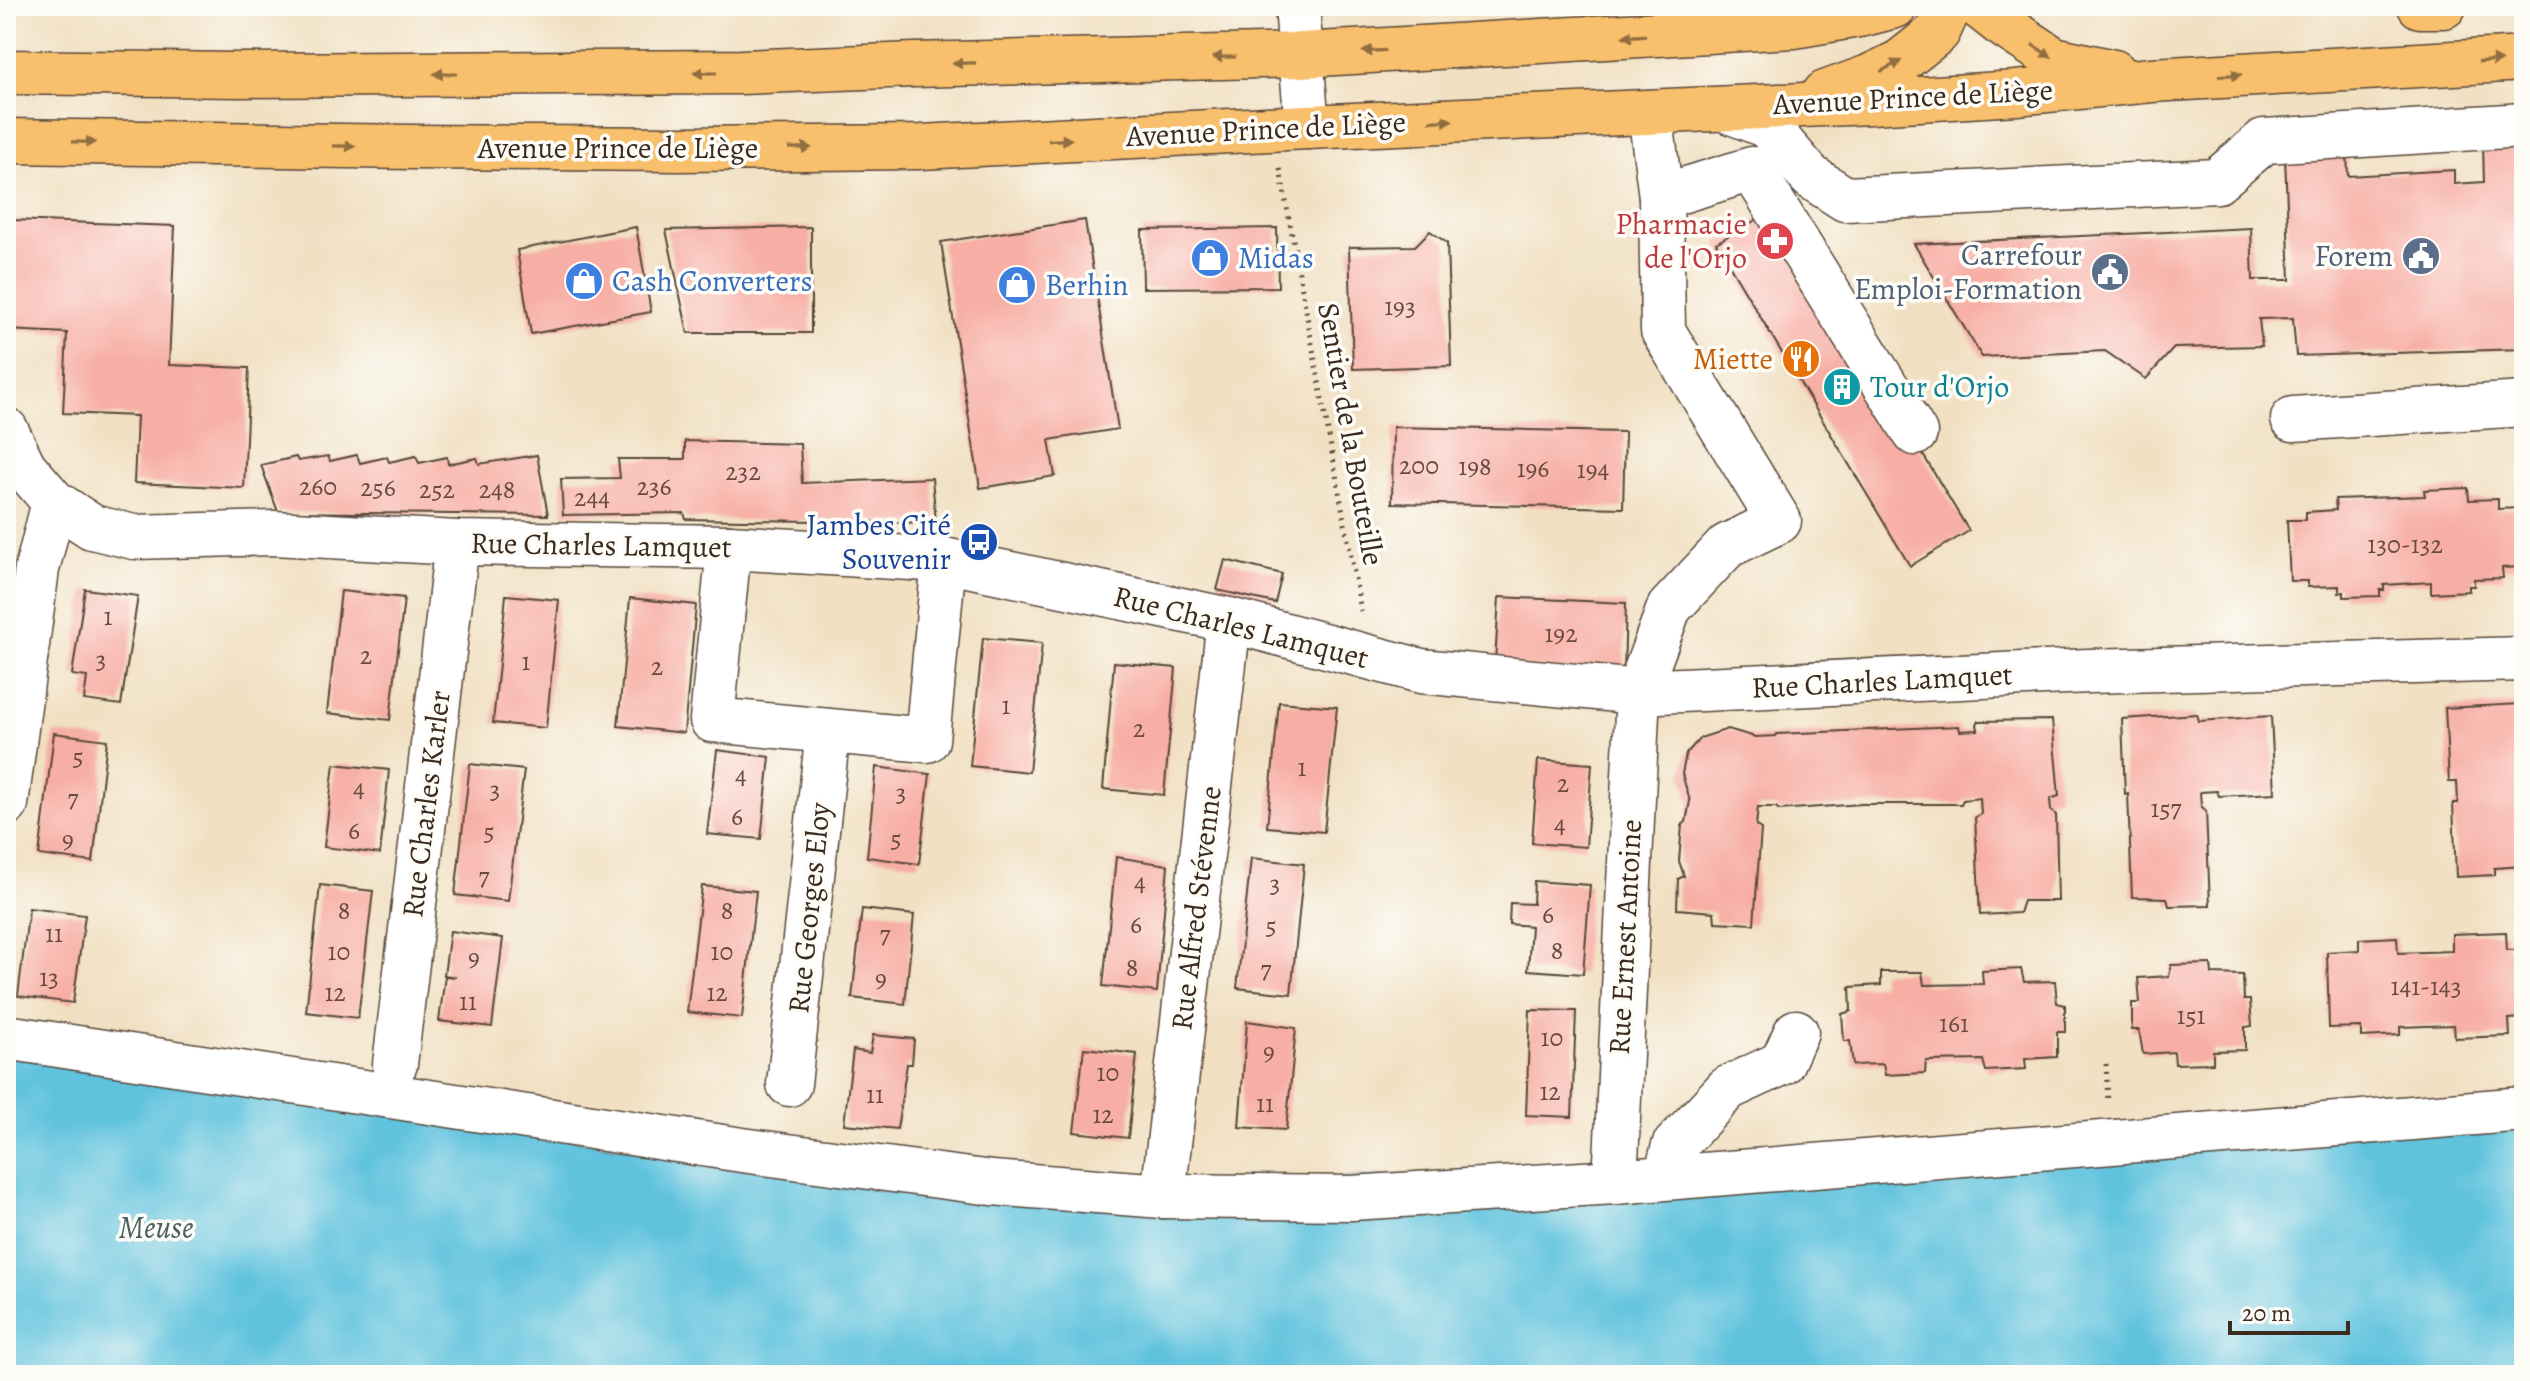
<svg xmlns="http://www.w3.org/2000/svg" width="2530" height="1381" viewBox="0 0 2530 1381" font-family="Alegreya,serif">
  <style>
    .water { fill: #60c3de; stroke: #4e767e; stroke-width: 2 }
    .building { fill: #f7aea4 }
    .lines { fill: none; stroke-linecap: round; stroke-linejoin: round }
    .minor-casing { stroke: #564537; stroke-width: 47 }
    .major-casing { stroke: #564537; stroke-width: 47 }
    .path { stroke: #564537; stroke-width: 5; stroke-dasharray: 2 6; stroke-linecap: butt }
    .minor { stroke: #fff; stroke-width: 44 }
    .major { stroke: #f8bf6c; stroke-width: 44 }
    .oneway { fill: #906d41 }
    .labels { text-anchor: middle; dominant-baseline: central; stroke-width: 7; stroke-linejoin: round; paint-order: stroke }
    .number-label { font-size: 26px; fill: #6a4b40 }
    .street-label { font-size: 30px; fill: #3b2a1e; stroke: #fdfcf7 }
    .health-label { font-size: 30px; fill: #be3a42; stroke: #fdfcf7; text-anchor: end }
    .service-label { font-size: 30px; fill: #4e5e75; stroke: #fdfcf7; text-anchor: end }
    .shop-label { font-size: 30px; fill: #366cbe; stroke: #fdfcf7; text-anchor: start }
    .food-label { font-size: 30px; fill: #c56008; stroke: #fdfcf7; text-anchor: end }
    .culture-label { font-size: 30px; fill: #0d838f; stroke: #fdfcf7; text-anchor: start }
    .transit-label { font-size: 30px; fill: #164399; stroke: #fdfcf7; text-anchor: end }
    .water-label { font-size: 32px; font-style: italic; fill: #486061; stroke: #fdfcf7 }
  </style>
  <rect width="100%" height="100%" fill="#fdfcf7"/>
  <filter id="ink" filterUnits="userSpaceOnUse"><feTurbulence type="fractalNoise" baseFrequency=".0125" numOctaves="2"/><feDisplacementMap in="SourceGraphic" scale="16" xChannelSelector="R" yChannelSelector="G"/><feConvolveMatrix kernelMatrix="1 2 1 2 8 2 1 2 1" color-interpolation-filters="sRGB"/></filter>
  <filter id="wash" filterUnits="userSpaceOnUse"><feTurbulence type="fractalNoise" baseFrequency=".006" numOctaves="4" result="noise"/><feDisplacementMap in="SourceGraphic" scale="32" xChannelSelector="R" yChannelSelector="G"/><feGaussianBlur stdDeviation="1.8" result="paint"/><feColorMatrix in="noise" values="0 0 0 0 0 0 0 0 0 0 0 0 0 0 0 0 0 1.4 0 .05"/><feComposite in="paint" operator="in"/></filter>
  <g filter="url(#wash)">
    <rect width="100%" height="100%" fill="#f1e0c2"/>
    <polygon class="water" points="6,1054 949,1196 2524,1125 2524,1375 6,1375"/>
    <g id="blocks">
      <g class="building">
        <polygon points="2524,142 2524,349 2296,356 2293,318 2259,319 2262,346 2174,348 2146,379 2105,351 1982,357 1914,244 2251,228 2253,280 2290,280 2285,157 2347,153 2348,176 2454,170 2454,184 2484,182 2483,144"/>
        <polygon points="1775,209 1969,531 1910,566 1716,243"/>
        <polygon points="12,220 175,226 169,365 249,368 244,488 134,483 137,416 63,413 67,333 7,330"/>
        <polygon points="1085,220 1118,429 1049,440 1055,476 980,488 941,242"/>
        <polygon points="636,227 651,312 531,334 517,250"/>
        <polygon points="811,227 811,333 688,333 666,230"/>
        <polygon points="1277,228 1278,287 1143,288 1142,230"/>
        <polygon points="1430,231 1447,243 1451,366 1353,369 1349,247 1415,246"/>
        <polygon points="1393,427 1625,432 1623,508 1392,503"/>
        <polygon points="685,441 800,444 802,483 932,478 936,523 686,519 684,513 563,515 561,479 620,478 618,459 685,459"/>
        <polygon points="357,455 360,463 387,457 389,462 416,456 419,463 447,457 448,464 477,458 479,464 537,455 548,515 278,512 261,465 296,457 298,461 328,456 330,461"/>
        <polygon points="2468,488 2469,500 2498,499 2498,509 2520,508 2522,567 2502,568 2503,578 2474,579 2474,586 2469,586 2469,591 2431,593 2431,582 2384,585 2384,590 2380,590 2380,596 2344,597 2344,592 2339,593 2339,586 2308,587 2308,581 2290,581 2287,520 2306,520 2306,512 2336,510 2335,499 2425,496 2424,490"/>
        <polygon points="1225,560 1282,574 1275,603 1217,590"/>
        <polygon points="85,589 138,596 121,705 84,700 87,677 72,675"/>
        <polygon points="341,591 404,598 390,720 327,713"/>
        <polygon points="506,595 559,600 546,728 493,723"/>
        <polygon points="1499,597 1626,603 1624,675 1495,663"/>
        <polygon points="630,598 696,605 684,733 618,726"/>
        <polygon points="983,638 1042,643 1029,772 970,766"/>
        <polygon points="1114,662 1176,668 1164,795 1103,789"/>
        <polygon points="1279,702 1337,707 1324,832 1267,827"/>
        <polygon points="2521,704 2522,715 2524,715 2524,866 2494,868 2494,875 2456,877 2453,803 2458,803 2457,782 2449,782 2445,708"/>
        <polygon points="2197,714 2199,721 2271,716 2275,793 2219,796 2217,791 2200,792 2201,806 2206,811 2210,905 2169,906 2167,898 2132,897 2128,794 2125,795 2122,719"/>
        <polygon points="2052,720 2059,796 2050,799 2051,811 2056,815 2058,901 2023,901 2019,913 1980,915 1975,817 1981,814 1980,798 1963,800 1961,804 1862,804 1779,810 1776,807 1758,807 1756,826 1761,829 1754,924 1715,922 1714,912 1677,909 1678,879 1684,876 1679,861 1682,825 1686,822 1690,801 1682,774 1686,754 1700,738 1728,729 1755,737 1776,736 1777,734 1959,726 1960,731 1978,730 1977,724 1979,721"/>
        <polygon points="54,733 107,740 93,862 39,855"/>
        <polygon points="717,750 770,757 761,839 707,834"/>
        <polygon points="1538,760 1592,764 1586,847 1532,843"/>
        <polygon points="334,764 389,770 380,854 324,847"/>
        <polygon points="470,764 524,770 508,901 455,895"/>
        <polygon points="876,767 930,774 919,864 867,857"/>
        <polygon points="1116,857 1168,865 1157,992 1103,986"/>
        <polygon points="1251,858 1304,864 1291,994 1237,988"/>
        <polygon points="1534,881 1590,885 1583,974 1528,970 1531,926 1509,924 1510,903 1533,904"/>
        <polygon points="320,885 373,891 358,1018 306,1012"/>
        <polygon points="702,886 756,891 742,1018 687,1012"/>
        <polygon points="29,908 85,915 73,1003 18,996"/>
        <polygon points="862,909 914,915 905,1004 852,998"/>
        <polygon points="450,931 503,938 492,1027 439,1021 445,976 456,977 444,975"/>
        <polygon points="2506,932 2507,950 2524,949 2524,1018 2509,1019 2510,1036 2455,1038 2454,1025 2400,1027 2400,1035 2361,1037 2361,1027 2329,1028 2327,952 2359,950 2359,939 2397,937 2398,953 2452,951 2452,934"/>
        <polygon points="2211,964 2212,974 2243,975 2244,1000 2250,1000 2252,1026 2245,1027 2245,1050 2213,1051 2213,1063 2175,1064 2174,1052 2143,1054 2139,1030 2132,1030 2132,1003 2140,1003 2138,978 2169,976 2171,965"/>
        <polygon points="2021,969 2024,982 2055,981 2057,1003 2065,1005 2065,1032 2057,1032 2057,1057 2025,1059 2026,1069 1986,1071 1983,1060 1926,1061 1925,1073 1885,1075 1883,1064 1853,1065 1850,1041 1844,1041 1842,1014 1851,1011 1850,987 1881,985 1881,972 1922,972 1924,985 1983,984 1982,971"/>
        <polygon points="1530,1010 1576,1011 1572,1117 1526,1115"/>
        <polygon points="1247,1021 1296,1028 1286,1130 1239,1127"/>
        <polygon points="873,1035 914,1039 912,1064 907,1064 897,1129 844,1124 853,1050 870,1053"/>
        <polygon points="1084,1048 1137,1054 1128,1138 1074,1132"/>
      </g>
    </g>
  </g>
  <g filter="url(#ink)">
    <use href="#blocks" fill-opacity="0" stroke="#564537" stroke-width="2"/>
    <g class="lines">
      <g class="minor-casing">
        <g id="minor">
          <polyline points="1297,6 1307,127"/>
          <polyline points="1724,109 1767,126 1811,177 1845,199 2217,181 2264,141 2524,125"/>
          <polyline points="1661,197 1752,169 1915,433"/>
          <polyline points="2293,419 2524,404"/>
          <polyline points="6,430 24,467 54,502 92,527 134,537 274,533 457,543 729,547 944,560 1229,620 1421,671 1638,692 2089,671 2524,659"/>
          <polyline points="729,547 712,720 927,740 944,560"/>
          <polyline points="6,804 37,569 54,502"/>
          <polyline points="6,1037 742,1150 992,1183 1163,1196 1351,1198 1615,1182 2524,1109"/>
          <polyline points="395,1064 457,543"/>
          <polyline points="789,1084 828,731"/>
          <polyline points="1666,1177 1674,1146 1728,1088 1782,1063 1796,1032"/>
          <polyline points="1615,1182 1638,692 1669,608 1727,546 1779,521 1663,331 1661,197 1650,112"/>
          <polyline points="1163,1196 1229,620"/>
        </g>
      </g>
      <g class="major-casing">
        <g id="major">
          <polyline points="1978,6 2001,24 2054,59 2114,72"/>
          <polyline points="2420,6 2444,6"/>
          <polyline points="6,72 239,75 741,72 914,65 1302,55 1794,26 1864,14 1895,6"/>
          <polyline points="1825,93 1869,77 1900,62 1938,32 1950,6"/>
          <polyline points="6,141 412,147 679,149 921,147 1307,127 1871,102 2016,93 2152,80 2524,59"/>
        </g>
      </g>
      <g class="path">
        <polyline points="1280,169 1361,611"/>
        <polyline points="2106,1064 2108,1103"/>
      </g>
      <use href="#minor" class="minor"/>
      <use href="#major" class="major"/>
    </g>
    <defs><path id="oneway-solid" d="M-6-.8H1V-3.2L6.5 0L1 3.2V.8H-6Z" transform="scale(2)"/></defs>
    <g class="oneway">
      <use href="#oneway-solid" transform="translate(1634 36) rotate(177)"/>
      <use href="#oneway-solid" transform="translate(1374 51) rotate(177)"/>
      <use href="#oneway-solid" transform="translate(2042 51) rotate(33)"/>
      <use href="#oneway-solid" transform="translate(1224 57) rotate(179)"/>
      <use href="#oneway-solid" transform="translate(2490 61) rotate(-3)"/>
      <use href="#oneway-solid" transform="translate(964 63) rotate(179)"/>
      <use href="#oneway-solid" transform="translate(1891 66) rotate(-28)"/>
      <use href="#oneway-solid" transform="translate(705 73) rotate(180)"/>
      <use href="#oneway-solid" transform="translate(445 74) rotate(180)"/>
      <use href="#oneway-solid" transform="translate(2230 75) rotate(-3)"/>
      <use href="#oneway-solid" transform="translate(1441 121) rotate(-2)"/>
      <use href="#oneway-solid" transform="translate(1060 140) rotate(-3)"/>
      <use href="#oneway-solid" transform="translate(84 142) rotate(1)"/>
      <use href="#oneway-solid" transform="translate(344 146) rotate(1)"/>
      <use href="#oneway-solid" transform="translate(800 148) rotate(-1)"/>
    </g>
  </g>
  <defs>
    <g id="pharmacy-disc" transform="scale(2)"><circle r="9.5" fill="#e0444e" stroke="#fdfcf7"/><path d="M-2-6h4v4h4v4h-4v4h-4v-4h-4v-4h4Z" fill="#fff"/></g>
    <g id="civic-disc" transform="scale(2)"><circle r="9.5" fill="#5c6f8a" stroke="#fdfcf7"/><path d="M-.6-6.5H3V-4.5H.6V-3L4-1V1h2V6H-6V1h2V-1L-.6-3ZM-1.2 2.5V6h2.4V2.5Z" fill="#fff"/></g>
    <g id="shop-disc" transform="scale(2)"><circle r="9.5" fill="#3f7fe0" stroke="#fdfcf7"/><path d="M-5-2.5h2.3a2.7 3.5 0 0 1 5.4 0H5L5.5 6h-11ZM-1.5-2.5h3a1.5 2.3 0 0 0-3 0Z" fill="#fff"/></g>
    <g id="restaurant-disc" transform="scale(2)"><circle r="9.5" fill="#e8710a" stroke="#fdfcf7"/><path d="M-5-6h1v4h1v-4h1v4h1v-4h1v5L-1.5 .5V6h-2V.5L-5-1ZM5-6V6H3V1.5H1.5Q1.5-4 5-6Z" fill="#fff"/></g>
    <g id="building-disc" transform="scale(2)"><circle r="9.5" fill="#0f9aa8" stroke="#fdfcf7"/><path d="M-4-6H4V6H1V3H-1V6H-4ZM-2.5-4.3h1.7v1.8h-1.7ZM.8-4.3h1.7v1.8H.8ZM-2.5-1h1.7V.8h-1.7ZM.8-1h1.7V.8H.8Z" fill="#fff"/></g>
    <g id="bus-disc" transform="scale(2)"><circle r="9.5" fill="#1a4fb4" stroke="#fdfcf7"/><path d="M-5-6H5V4H4V6H2V4H-2V6H-4V4H-5ZM-3.5-4V0h7V-4ZM-3.5 1.2v1.5H-2V1.2ZM2 1.2v1.5H3.5V1.2Z" fill="#fff"/></g>
  </defs>
  <g fill-rule="evenodd">
    <use href="#pharmacy-disc" x="1775" y="241"/>
    <use href="#civic-disc" x="2421" y="256"/>
    <use href="#shop-disc" x="1210" y="258"/>
    <use href="#civic-disc" x="2110" y="272"/>
    <use href="#shop-disc" x="584" y="281"/>
    <use href="#shop-disc" x="1017" y="285"/>
    <use href="#restaurant-disc" x="1801" y="359"/>
    <use href="#building-disc" x="1842" y="387"/>
    <use href="#bus-disc" x="979" y="542"/>
  </g>
  <g class="labels">
    <g class="number-label">
      <text x="1400" y="306">193</text>
      <text x="1419" y="465">200</text>
      <text x="1475" y="466">198</text>
      <text x="1533" y="468">196</text>
      <text x="1593" y="469">194</text>
      <text x="743" y="471">232</text>
      <text x="318" y="486">260</text>
      <text x="654" y="486">236</text>
      <text x="378" y="487">256</text>
      <text x="437" y="489">252</text>
      <text x="497" y="489">248</text>
      <text x="592" y="497">244</text>
      <text x="2405" y="544">130-132</text>
      <text x="108" y="616">1</text>
      <text x="1561" y="633">192</text>
      <text x="366" y="655">2</text>
      <text x="101" y="659">3</text>
      <text x="526" y="661">1</text>
      <text x="657" y="666">2</text>
      <text x="1006" y="705">1</text>
      <text x="1139" y="728">2</text>
      <text x="78" y="756">5</text>
      <text x="1302" y="767">1</text>
      <text x="741" y="775">4</text>
      <text x="1563" y="783">2</text>
      <text x="359" y="788">4</text>
      <text x="495" y="789">3</text>
      <text x="901" y="792">3</text>
      <text x="73" y="798">7</text>
      <text x="2166" y="808">157</text>
      <text x="737" y="816">6</text>
      <text x="1560" y="824">4</text>
      <text x="354" y="830">6</text>
      <text x="489" y="831">5</text>
      <text x="896" y="838">5</text>
      <text x="68" y="839">9</text>
      <text x="484" y="876">7</text>
      <text x="1140" y="882">4</text>
      <text x="1275" y="883">3</text>
      <text x="344" y="910">8</text>
      <text x="727" y="910">8</text>
      <text x="1548" y="914">6</text>
      <text x="1136" y="924">6</text>
      <text x="1271" y="925">5</text>
      <text x="54" y="933">11</text>
      <text x="885" y="934">7</text>
      <text x="1557" y="950">8</text>
      <text x="339" y="951">10</text>
      <text x="722" y="951">10</text>
      <text x="474" y="957">9</text>
      <text x="1132" y="967">8</text>
      <text x="1266" y="969">7</text>
      <text x="49" y="977">13</text>
      <text x="881" y="978">9</text>
      <text x="2426" y="986">141-143</text>
      <text x="335" y="992">12</text>
      <text x="717" y="992">12</text>
      <text x="468" y="1001">11</text>
      <text x="2191" y="1015">151</text>
      <text x="1954" y="1023">161</text>
      <text x="1552" y="1037">10</text>
      <text x="1269" y="1051">9</text>
      <text x="1108" y="1072">10</text>
      <text x="1550" y="1091">12</text>
      <text x="875" y="1094">11</text>
      <text x="1265" y="1103">11</text>
      <text x="1103" y="1114">12</text>
    </g>
    <g class="street-label">
      <text transform="translate(1913 97) rotate(-3)">Avenue Prince de Liège</text>
      <text transform="translate(1266 129) rotate(-3)">Avenue Prince de Liège</text>
      <text x="618" y="148">Avenue Prince de Liège</text>
      <text transform="translate(1351 434) rotate(80)">Sentier de la Bouteille</text>
      <text transform="translate(601 545) rotate(1)">Rue Charles Lamquet</text>
      <text transform="translate(1241 627) rotate(14)">Rue Charles Lamquet</text>
      <text transform="translate(1882 681) rotate(-3)">Rue Charles Lamquet</text>
      <text transform="translate(426 804) rotate(-83)">Rue Charles Karler</text>
      <text transform="translate(809 908) rotate(-84)">Rue Georges Eloy</text>
      <text transform="translate(1196 908) rotate(-83)">Rue Alfred Stévenne</text>
      <text transform="translate(1625 937) rotate(-87)">Rue Ernest Antoine</text>
    </g>
    <g class="health-label">
      <text x="1747" y="224">Pharmacie<tspan x="1747" dy="34">de l'Orjo</tspan></text>
    </g>
    <g class="service-label">
      <text x="2082" y="255">Carrefour<tspan x="2082" dy="34">Emploi-Formation</tspan></text>
      <text x="2393" y="256">Forem</text>
    </g>
    <g class="shop-label">
      <text x="1238" y="258">Midas</text>
      <text x="612" y="281">Cash Converters</text>
      <text x="1045" y="285">Berhin</text>
    </g>
    <g class="food-label">
      <text x="1773" y="359">Miette</text>
    </g>
    <g class="culture-label">
      <text x="1870" y="387">Tour d'Orjo</text>
    </g>
    <g class="transit-label">
      <text x="951" y="525">Jambes Cité<tspan x="951" dy="34">Souvenir</tspan></text>
    </g>
    <g class="water-label">
      <text x="156" y="1227">Meuse</text>
    </g>
  </g>
  <rect width="2530" height="1381" fill="none" stroke="#fdfcf7" stroke-width="32"/>
  <path d="M2230 1321v12h118v-12" fill="none" stroke="#3b2a1e" stroke-width="4"/>
  <text x="2242" y="1321" font-size="24" fill="#3b2a1e" stroke="#fdfcf7" stroke-width="6" paint-order="stroke">20 m</text>
</svg>
